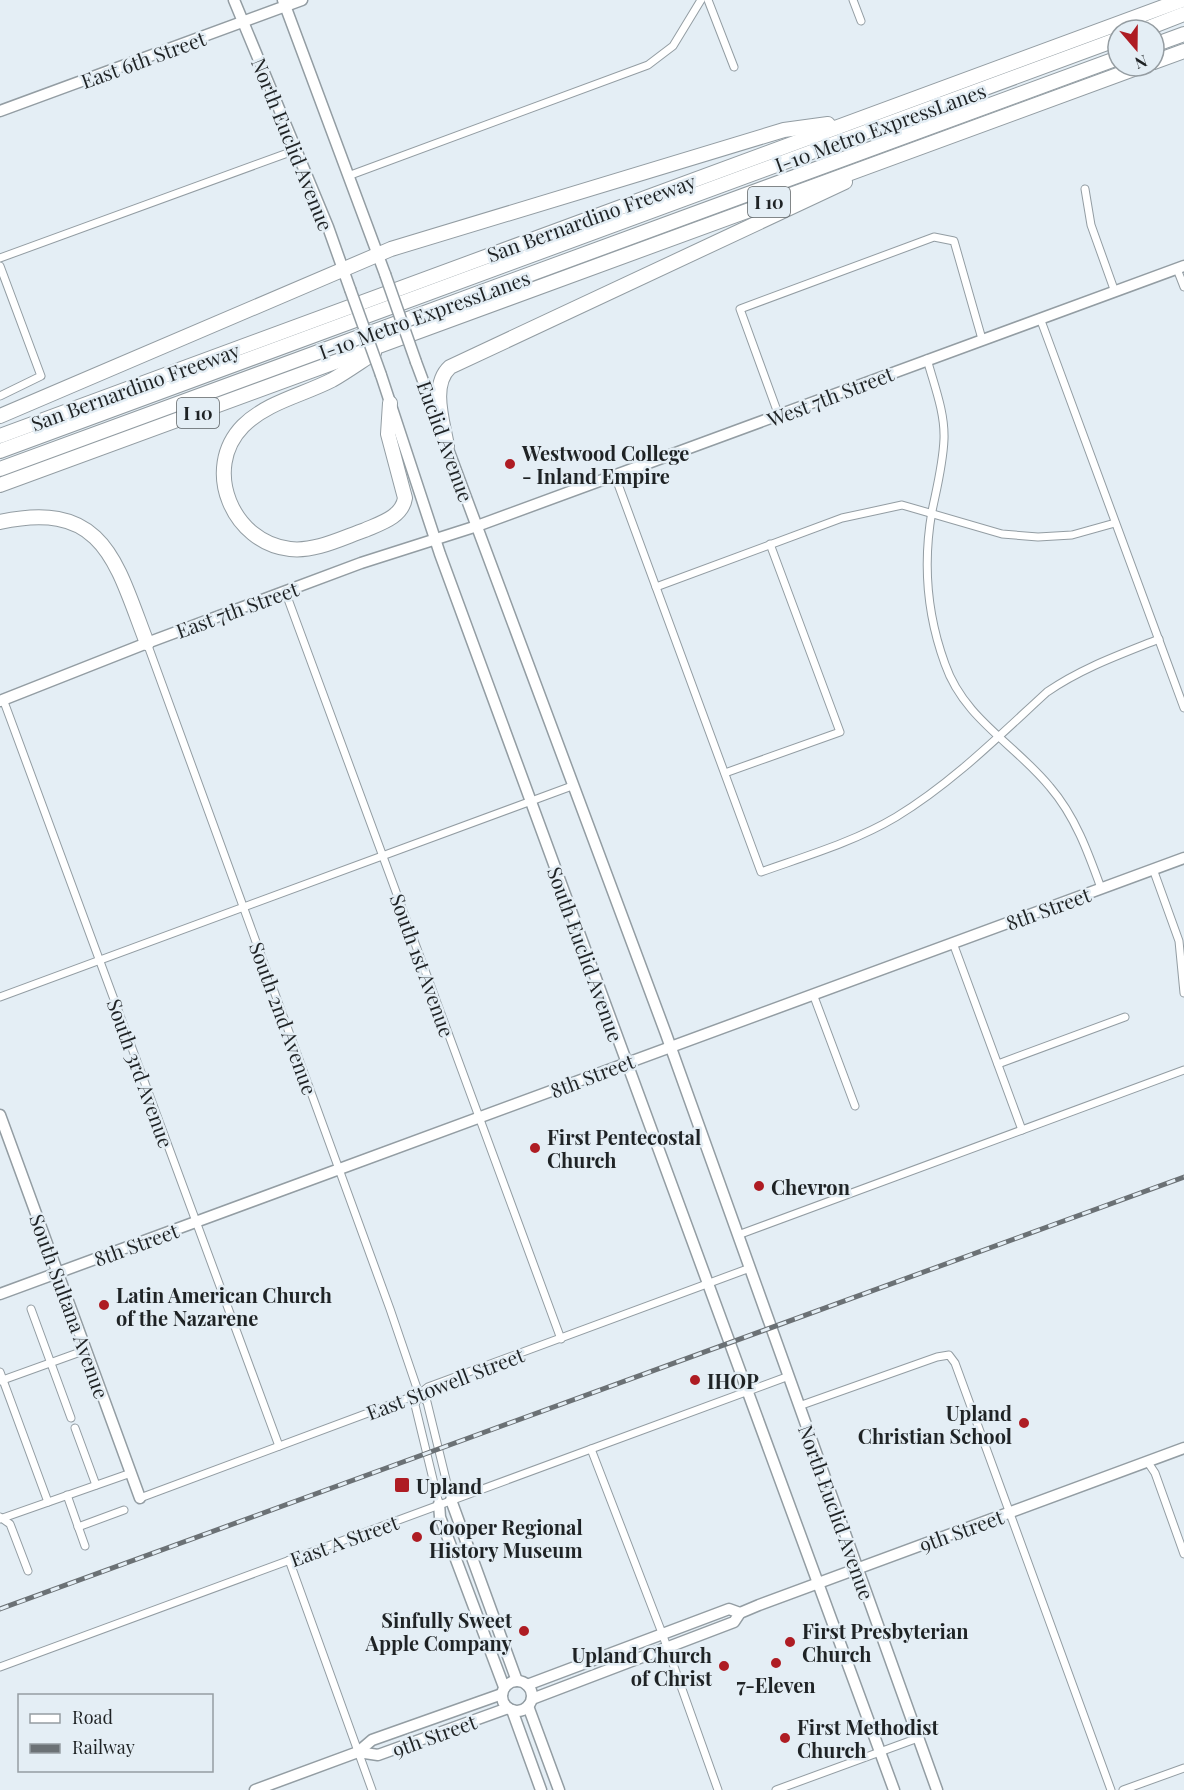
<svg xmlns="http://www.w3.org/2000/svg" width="1184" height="1790" viewBox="0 0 1184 1790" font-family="'Playfair Display',serif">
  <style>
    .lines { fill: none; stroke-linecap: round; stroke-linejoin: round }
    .street-casing { stroke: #939da3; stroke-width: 9 }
    .secondary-casing { stroke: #939da3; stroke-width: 13 }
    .primary-casing { stroke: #939da3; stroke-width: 13 }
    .highway-casing { stroke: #939da3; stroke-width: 16 }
    .street { stroke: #fff; stroke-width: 7 }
    .secondary { stroke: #fff; stroke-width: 10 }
    .primary { stroke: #fff; stroke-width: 10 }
    .highway { stroke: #fff; stroke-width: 14 }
    .rail-casing { stroke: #6b7175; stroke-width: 5 }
    .rail { stroke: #e4eef5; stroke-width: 3; stroke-dasharray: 9; stroke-linecap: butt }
    .primary-bridge-casing { stroke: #939da3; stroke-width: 13; stroke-linecap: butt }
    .primary-bridge { stroke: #fff; stroke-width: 10 }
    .poi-dot { fill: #ae1c23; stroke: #e4eef5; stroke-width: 2 }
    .labels { text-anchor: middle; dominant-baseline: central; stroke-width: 5; stroke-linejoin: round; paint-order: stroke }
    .shield { fill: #e4eef5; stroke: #5a6063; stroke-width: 1.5 }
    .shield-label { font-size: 18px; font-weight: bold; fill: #1f2325 }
    .street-label { font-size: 20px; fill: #1f2325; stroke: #e4eef5 }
    .poi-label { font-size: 20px; font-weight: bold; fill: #1f2325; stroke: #e4eef5; text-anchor: start }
  </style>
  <rect width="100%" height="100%" fill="#e4eef5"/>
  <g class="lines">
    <g class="street-casing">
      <g id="street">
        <polyline points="708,0 734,67"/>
        <polyline points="853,0 861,21"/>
        <polyline points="348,176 648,65 673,46 701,0"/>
        <polyline points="1085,189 1091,225 1115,292"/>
        <polyline points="0,258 296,150"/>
        <polyline points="0,266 41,376 0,396"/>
        <polyline points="1177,269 1184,287"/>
        <polyline points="1040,318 1184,708"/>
        <path d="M927 359C934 385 945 412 944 439 943 464 937 487 932 511 923 562 927 615 945 664 964 719 1015 744 1050 787 1075 816 1088 852 1101 888"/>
        <polyline points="779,416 740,309 934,237 954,241 982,339"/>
        <path d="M615 476 761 872C806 856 854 842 896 817 952 783 999 736 1047 692 1082 668 1119 655 1159 639"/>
        <polyline points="656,587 842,518 902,505 1002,534 1038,537 1072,535 1115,523"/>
        <polyline points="285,591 561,1339"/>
        <polyline points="147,643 390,1309 419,1394 427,1402 451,1500"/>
        <polyline points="3,699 279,1446"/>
        <polyline points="725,773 840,732 770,544"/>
        <polyline points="1153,869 1179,941 1184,993"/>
        <polyline points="953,943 1022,1130"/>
        <polyline points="813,994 855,1106"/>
        <polyline points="0,997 572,786"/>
        <polyline points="998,1064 1125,1017"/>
        <polyline points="738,1235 1184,1070"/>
        <polyline points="31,1309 71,1418"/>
        <polyline points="0,1372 48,1502"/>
        <polyline points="0,1381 86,1350"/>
        <polyline points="419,1394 415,1405 439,1504"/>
        <polyline points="799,1406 937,1357 949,1355 955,1363 1111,1790"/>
        <polyline points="75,1428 96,1485"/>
        <polyline points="591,1449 662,1633 718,1790"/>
        <polyline points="1147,1461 1155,1473 1184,1554"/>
        <polyline points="67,1495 85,1546"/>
        <polyline points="140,1498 419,1394 428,1387 750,1268"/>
        <polyline points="0,1517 10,1524 28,1571"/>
        <polyline points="0,1519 131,1473"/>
        <polyline points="78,1527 124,1510"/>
        <polyline points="289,1560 372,1790"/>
        <polyline points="0,1667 789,1376"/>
        <polyline points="776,1790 918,1738"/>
        <polyline points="1123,1790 1184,1768"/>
      </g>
    </g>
    <g class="secondary-casing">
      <g id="secondary">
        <polyline points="0,111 302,0"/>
        <polyline points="477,526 1184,266"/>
        <polyline points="0,701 147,643"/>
        <polyline points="0,1115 140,1498"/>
        <polyline points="0,1294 1184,858"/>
        <polyline points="451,1500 517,1681"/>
        <polyline points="439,1504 440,1517 504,1687"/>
        <circle cx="517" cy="1696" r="15"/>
        <polyline points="527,1685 729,1609 740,1613"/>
        <polyline points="532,1699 734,1622 740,1613 759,1605 1184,1448"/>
        <polyline points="528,1706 559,1790"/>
        <polyline points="512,1710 541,1790"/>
        <polyline points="358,1752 378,1755 508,1708"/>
        <polyline points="255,1790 358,1752 372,1740 502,1694"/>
      </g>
    </g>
    <g class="primary-casing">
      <g id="primary">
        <polyline points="234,0 328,227 350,289"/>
        <polyline points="283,0 385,274"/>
        <polyline points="416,362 438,421"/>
        <polyline points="381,375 440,554 894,1790"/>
        <polyline points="445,441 666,1034 937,1790"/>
        <polyline points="147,643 361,563 477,526"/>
      </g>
    </g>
    <g class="highway-casing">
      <g id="highway">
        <polyline points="1143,30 1184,14"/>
        <polyline points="1154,45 1184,34"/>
        <polyline points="1154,62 1184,51"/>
        <path d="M374 353C360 362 346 372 332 380 303 395 267 402 243 426 201 469 233 543 290 549 315 552 342 538 365 530 381 523 402 517 405 498L388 434 390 403"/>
        <polyline points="0,416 391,249 784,130 828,124"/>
        <polyline points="0,436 1182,0"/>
        <path d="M447 446C443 422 430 385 450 367L845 182"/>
        <polyline points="0,451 1118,39"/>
        <polyline points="0,469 1118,58"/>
        <polyline points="0,485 1142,66"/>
        <path d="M0 522C105 499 116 563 147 643"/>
      </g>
    </g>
    <use href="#street" class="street"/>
    <use href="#secondary" class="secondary"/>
    <use href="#primary" class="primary"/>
    <use href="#highway" class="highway"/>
    <g class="rail-casing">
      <polyline id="rail" points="0,1609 1184,1177"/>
    </g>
    <use href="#rail" class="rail"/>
    <g class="primary-bridge-casing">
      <g id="primary-bridge">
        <polyline points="385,274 416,362"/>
        <polyline points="350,289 381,375"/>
      </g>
    </g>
    <use href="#primary-bridge" class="primary-bridge"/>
  </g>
  <g class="poi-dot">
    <circle cx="510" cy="464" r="6"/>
    <circle cx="535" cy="1148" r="6"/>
    <circle cx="759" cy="1186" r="6"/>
    <circle cx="104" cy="1305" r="6"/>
    <circle cx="695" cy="1380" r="6"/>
    <circle cx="1024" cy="1423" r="6"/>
    <rect x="394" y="1477" width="16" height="16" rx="3"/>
    <circle cx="417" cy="1537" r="6"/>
    <circle cx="524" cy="1631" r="6"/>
    <circle cx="790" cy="1642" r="6"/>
    <circle cx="776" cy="1663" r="6"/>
    <circle cx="724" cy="1666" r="6"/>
    <circle cx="785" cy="1738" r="6"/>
  </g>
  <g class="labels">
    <g class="shield">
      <rect x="748" y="187" width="42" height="30" rx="4.5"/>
      <rect x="177" y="398" width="42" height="30" rx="4.5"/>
    </g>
    <g class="shield-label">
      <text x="769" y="202">I 10</text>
      <text x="198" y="413">I 10</text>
    </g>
    <g class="street-label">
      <text transform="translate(143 59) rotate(-20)">East 6th Street</text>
      <text transform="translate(880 127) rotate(-20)">I-10 Metro ExpressLanes</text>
      <text transform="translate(293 144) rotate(68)">North Euclid Avenue</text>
      <text transform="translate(591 217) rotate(-20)">San Bernardino Freeway</text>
      <text transform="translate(424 314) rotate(-20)">I-10 Metro ExpressLanes</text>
      <text transform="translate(135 386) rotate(-20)">San Bernardino Freeway</text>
      <text transform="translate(830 396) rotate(-21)">West 7th Street</text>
      <text transform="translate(446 441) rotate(70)">Euclid Avenue</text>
      <text transform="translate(237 609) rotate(-20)">East 7th Street</text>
      <text transform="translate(1048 908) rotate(-20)">8th Street</text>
      <text transform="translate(586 954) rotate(70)">South Euclid Avenue</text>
      <text transform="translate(423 965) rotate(70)">South 1st Avenue</text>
      <text transform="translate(284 1018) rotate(70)">South 2nd Avenue</text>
      <text transform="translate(141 1073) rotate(70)">South 3rd Avenue</text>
      <text transform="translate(592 1075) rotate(-21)">8th Street</text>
      <text transform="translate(136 1244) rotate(-20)">8th Street</text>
      <text transform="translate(70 1306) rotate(70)">South Sultana Avenue</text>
      <text transform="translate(445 1383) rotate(-21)">East Stowell Street</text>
      <text transform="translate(837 1512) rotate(70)">North Euclid Avenue</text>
      <text transform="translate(961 1530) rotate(-20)">9th Street</text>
      <text transform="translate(344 1540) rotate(-20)">East A Street</text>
      <text transform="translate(434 1735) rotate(-20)">9th Street</text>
    </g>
    <g class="poi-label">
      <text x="522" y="452">Westwood College<tspan x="522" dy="23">- Inland Empire</tspan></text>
      <text x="547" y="1136">First Pentecostal<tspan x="547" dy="23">Church</tspan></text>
      <text x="771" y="1186">Chevron</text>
      <text x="116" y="1294">Latin American Church<tspan x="116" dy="23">of the Nazarene</tspan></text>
      <text x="707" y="1380">IHOP</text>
      <text x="1012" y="1412" text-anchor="end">Upland<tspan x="1012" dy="23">Christian School</tspan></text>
      <text x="416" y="1485">Upland</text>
      <text x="429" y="1526">Cooper Regional<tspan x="429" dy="23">History Museum</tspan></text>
      <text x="512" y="1619" text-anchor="end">Sinfully Sweet<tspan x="512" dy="23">Apple Company</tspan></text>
      <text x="802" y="1630">First Presbyterian<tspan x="802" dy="23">Church</tspan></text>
      <text x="712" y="1654" text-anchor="end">Upland Church<tspan x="712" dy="23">of Christ</tspan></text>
      <text x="776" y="1684" text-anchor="middle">7-Eleven</text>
      <text x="797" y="1726">First Methodist<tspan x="797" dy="23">Church</tspan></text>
    </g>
  </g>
  <rect x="18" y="1694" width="195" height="78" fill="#e4eef5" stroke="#959da2" stroke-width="1.5"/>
  <rect x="30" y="1714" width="30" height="9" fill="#ffffff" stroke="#959da2" stroke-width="1.5"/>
  <text x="72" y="1724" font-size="18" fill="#1f2325">Road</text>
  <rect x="30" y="1744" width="30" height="9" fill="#6b7175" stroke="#959da2" stroke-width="1.5"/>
  <text x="72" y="1754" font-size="18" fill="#1f2325">Railway</text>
  <g transform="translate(1136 48) rotate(160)"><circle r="28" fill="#e4eef5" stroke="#959da2" stroke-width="1.5"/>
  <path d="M0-4.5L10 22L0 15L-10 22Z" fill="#ae1c23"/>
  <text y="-9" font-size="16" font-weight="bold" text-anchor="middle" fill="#1f2325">N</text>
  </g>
</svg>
